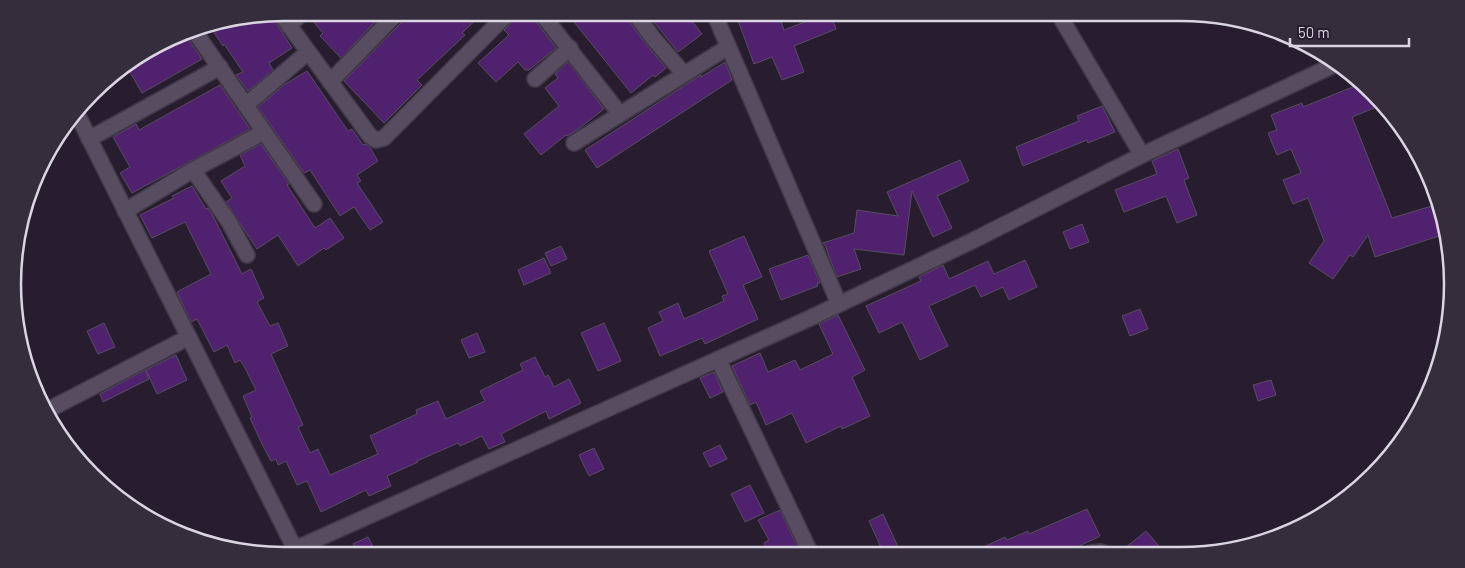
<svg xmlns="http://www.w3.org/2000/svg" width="1465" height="568" viewBox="0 0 1465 568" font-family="Barlow,sans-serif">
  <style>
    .building { fill: #50216e; stroke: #584d61 }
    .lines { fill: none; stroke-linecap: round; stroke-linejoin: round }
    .street-casing { stroke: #413847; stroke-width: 18 }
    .secondary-casing { stroke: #413847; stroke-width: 18 }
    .street { stroke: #574c60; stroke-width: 15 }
    .secondary { stroke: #574c60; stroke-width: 15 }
    .rim { fill: none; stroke: #dbd5e1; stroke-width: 2.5 }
  </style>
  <rect width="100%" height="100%" fill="#271d2e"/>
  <g class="building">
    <polygon points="311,12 384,12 341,58 320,36 323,33 310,18"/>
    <polygon points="406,12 484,12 462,33 465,35 417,80 422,85 384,123 344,81 404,20"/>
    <polygon points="521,12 532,12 534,19 556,48 529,70 525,70 518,62 496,82 478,63 509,35 504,30"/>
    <polygon points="566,12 626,12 627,18 645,43 666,68 655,77 653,75 631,93"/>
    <polygon points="646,12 685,12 702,34 678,52"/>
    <polygon points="735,12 778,12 784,30 830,12 836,29 794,46 804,72 782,80 772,57 754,64"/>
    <polygon points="271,15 292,48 269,63 273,70 248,91 236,75 243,72 224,44 223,46 209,25"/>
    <polygon points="179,37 182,42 188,39 202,59 142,93 127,67"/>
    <polygon points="568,62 604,109 577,130 567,136 566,135 541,155 524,134 559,106 545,88 558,78 555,74"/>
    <polygon points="725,62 732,80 597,168 585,150 701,75 701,77"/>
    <polygon points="307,71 348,131 352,129 363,145 365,144 369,146 378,161 357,175 361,181 357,183 383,222 370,230 354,207 340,216 310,170 304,173 258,107 284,85"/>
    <polygon points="1360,84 1379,106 1352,117 1392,218 1435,205 1445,234 1375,257 1368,235 1353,257 1350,255 1333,279 1309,263 1324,241 1308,198 1293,204 1283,180 1301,173 1291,149 1277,155 1268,133 1277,130 1271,115 1302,103 1303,107"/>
    <polygon points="220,85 250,129 132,193 120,173 130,167 113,137 136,124 139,130"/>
    <polygon points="1102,106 1115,132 1088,143 1087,140 1023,166 1016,147 1079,121 1077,116"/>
    <polygon points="261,144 289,184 287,185 315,228 330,218 344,238 326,250 324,248 298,266 278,235 257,249 226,202 232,198 221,181 245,166 240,155"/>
    <polygon points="1178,149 1189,178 1184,180 1197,215 1177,223 1166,196 1124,212 1115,190 1157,174 1152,161"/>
    <polygon points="960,160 969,181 937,196 952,228 933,237 912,191 904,255 854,249 861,269 837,277 825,245 823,243 854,233 857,210 898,216 887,192"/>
    <polygon points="192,186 206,209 208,208 211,212 242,274 251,269 264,298 257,302 270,326 278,323 288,346 271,354 303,425 298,427 310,453 318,449 330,475 378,454 370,436 417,414 416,410 438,401 446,419 485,401 480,391 523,370 520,364 535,357 545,377 548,375 554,387 569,379 581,403 549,419 546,411 501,434 505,442 489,449 482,436 460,446 458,443 417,461 418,462 387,476 391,486 369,496 366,490 321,512 307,481 297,485 286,461 278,465 276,459 271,461 262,444 250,418 252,417 243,396 256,390 244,366 240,360 235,363 227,345 214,352 197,319 191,322 177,292 211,274 185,222 152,238 140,215 174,198 172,196"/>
    <polygon points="1082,224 1089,242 1070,249 1063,232"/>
    <polygon points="744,236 762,277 743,285 758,319 705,344 702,338 660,356 648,328 663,321 659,312 678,303 684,319 724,301 722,296 728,294 709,251"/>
    <polygon points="561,246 567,259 551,266 545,253"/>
    <polygon points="808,255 820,283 817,283 818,286 781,300 769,269"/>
    <polygon points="544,258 551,273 524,285 518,270"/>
    <polygon points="1025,260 1037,287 1009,300 1003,287 981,297 975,285 929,306 948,346 920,360 902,322 879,333 866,306 921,281 919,277 943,265 949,279 988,261 994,274"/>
    <polygon points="1140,309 1148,329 1130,336 1122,316"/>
    <polygon points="838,315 865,370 852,377 870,416 842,429 841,426 806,443 792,413 766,425 756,402 750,405 732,366 760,353 768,372 795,360 800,370 833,354 819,324"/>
    <polygon points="104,323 115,347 98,354 87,331"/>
    <polygon points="604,323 621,361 598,371 581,333"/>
    <polygon points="477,333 485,352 469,358 461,340"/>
    <polygon points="176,355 187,380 157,394 146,370"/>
    <polygon points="145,370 149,379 103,402 100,394"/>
    <polygon points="714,372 723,392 710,398 700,378"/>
    <polygon points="1271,380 1276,395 1258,401 1253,385"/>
    <polygon points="720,445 727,459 710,467 703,453"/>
    <polygon points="594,448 604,469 589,476 579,455"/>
    <polygon points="750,485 764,513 745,522 731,494"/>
    <polygon points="1087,509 1100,536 1063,554 969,554 1005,537 1007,540 1028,531 1029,534"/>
    <polygon points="780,510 801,554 769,554 764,543 769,540 758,520"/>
    <polygon points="883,514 898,547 884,554 869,521"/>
    <polygon points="1146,531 1165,553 1119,553"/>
    <polygon points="368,537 377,555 359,555 353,544"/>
  </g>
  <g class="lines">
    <g class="street-casing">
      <g id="street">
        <polyline points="280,13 370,136 376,140 384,138 508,13"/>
        <polyline points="541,13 620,114"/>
        <polyline points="635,13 653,38 684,74"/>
        <polyline points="714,13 839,304"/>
        <polyline points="1058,13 1142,155"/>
        <polyline points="289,26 302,13"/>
        <polyline points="193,29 314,204"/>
        <polyline points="535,79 570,48"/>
        <polyline points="330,82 397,13"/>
        <polyline points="246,105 308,52"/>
        <polyline points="89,139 220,67"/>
        <polyline points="574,143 728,47"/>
        <polyline points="193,170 229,222 247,255"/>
        <polyline points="125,211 193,170 264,132"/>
        <polyline points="718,359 811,554"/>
        <polyline points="48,410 189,337"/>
        <polyline points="1091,553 1101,552 1104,553"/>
      </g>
    </g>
    <g class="secondary-casing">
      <polyline id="secondary" points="77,114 295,549 808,319 972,241 1142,155 1336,64"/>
    </g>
    <use href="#street" class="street"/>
    <use href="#secondary" class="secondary"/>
  </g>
  <path d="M0 0H1465V568H0ZM284 21H1181A263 263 0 0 1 1444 284V284A263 263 0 0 1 1181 547H284A263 263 0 0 1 21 284V284A263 263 0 0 1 284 21Z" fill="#352c3c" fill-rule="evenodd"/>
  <path class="rim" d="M284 21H1181A263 263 0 0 1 1444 284V284A263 263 0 0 1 1181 547H284A263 263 0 0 1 21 284V284A263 263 0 0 1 284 21Z"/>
  <path d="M1290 38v8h119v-8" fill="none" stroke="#dbd5e1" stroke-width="2.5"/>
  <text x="1298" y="38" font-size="15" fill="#dbd5e1" stroke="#271d2e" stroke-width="4" paint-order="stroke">50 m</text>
</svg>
